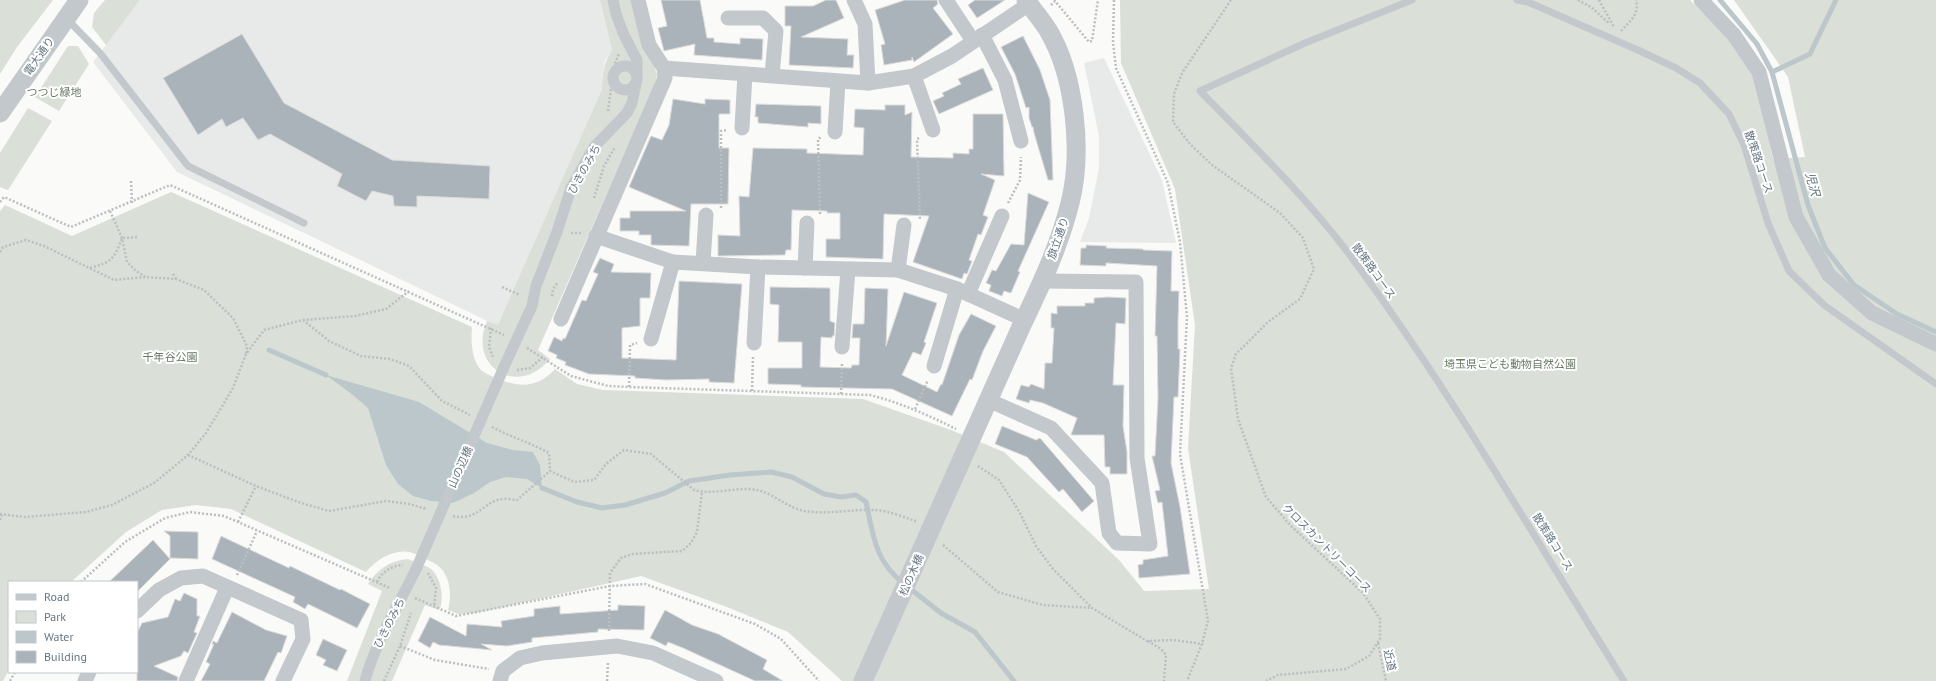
<svg xmlns="http://www.w3.org/2000/svg" width="1936" height="681" viewBox="0 0 1936 681" font-family="'PT Sans','Noto Sans JP',sans-serif">
  <style>
    .built { fill: #e8e9e9 }
    .green { fill: #dadfd7 }
    .water { fill: #bbc7cb }
    .lines { fill: none; stroke-linecap: round; stroke-linejoin: round }
    .stream { stroke: #bbc7cb; stroke-width: 5 }
    .building { fill: #aab3b9; stroke: #dcdcda }
    .path { stroke: #bbbfc2; stroke-width: 2.5; stroke-dasharray: 2 2; stroke-linecap: butt }
    .service { stroke: #c3c8cc; stroke-width: 7 }
    .pedestrian { stroke: #c3c8cc; stroke-width: 11 }
    .minor { stroke: #c3c8cc; stroke-width: 15 }
    .tertiary { stroke: #c3c8cc; stroke-width: 19 }
    .pedestrian-bridge { stroke: #c3c8cc; stroke-width: 11 }
    .tertiary-bridge { stroke: #c3c8cc; stroke-width: 19 }
    .labels { text-anchor: middle; dominant-baseline: central; stroke-width: 4; stroke-linejoin: round; paint-order: stroke }
    .street-label { font-size: 11px; fill: #657683; stroke: #fff }
    .park-label { font-size: 11px; fill: #687a64; stroke: #fff }
    .water-label { font-size: 12px; font-style: italic; fill: #60757c; stroke: #fff }
  </style>
  <rect width="100%" height="100%" fill="#fafaf8"/>
  <g class="built">
    <polygon points="140,0 600,0 612,50 605,61 602,77 602,89 498,326 177,172 93,62"/>
    <polygon points="1104,58 1162,180 1176,243 1080,242 1089,218 1099,168 1099,136 1084,63"/>
  </g>
  <g class="green">
    <polygon points="0,0 53,0 17,47 0,74"/>
    <polygon points="105,0 140,0 106,45 92,27 94,13"/>
    <path d="M600 0H634L657 75 653 93 633 134 538 350 550 359C518 398 467 367 487 321L498 325 602 89C602 73 604 63 612 50Z"/>
    <path d="M1120 0H1690L1739 49 1754 73 1773 159 1805 157 1788 77 1734 0H1936V681H842L788 632 727 607 641 576 476 613 458 614 448 610C451 598 451 585 445 574 442 567 433 562 426 559 421 557 415 553 409 552 393 549 376 560 366 572L231 509 196 505 162 510 126 532 71 582H9V669L3 681H0V211L5 205 72 236 171 192 472 327C471 341 471 357 480 369 484 373 491 376 496 378 519 388 538 388 555 369L577 384 603 390 863 399 951 430 1004 452 1120 561 1144 591 1209 589 1188 448 1195 325 1175 189 1121 63Z"/>
    <polygon points="68,46 78,46 89,64 59,111 35,97"/>
    <polygon points="28,108 52,121 8,190 0,187 0,153"/>
    <path d="M408 559C415 562 425 565 431 569 441 577 445 600 439 610L425 605 392 681H347L382 591 368 584C378 569 389 561 408 559Z"/>
  </g>
  <polygon class="water" points="326,375 419,402 487,443 513,450 533,452 540,465 542,488 527,479 506,477 490,482 474,493 453,503 431,501 413,496 398,484 386,465 368,408 353,395"/>
  <g class="lines">
    <g class="stream">
      <polyline points="1720,0 1757,44 1772,72 1808,205 1825,248 1854,285 1897,314 1936,332"/>
      <polyline points="1772,72 1810,54 1836,0"/>
      <polyline points="269,350 326,375"/>
      <path d="M542 488 577 502 602 508 625 505 665 493 689 481 730 475 771 472 792 477 824 494 841 497 856 495 866 502C873 534 875 561 902 582"/>
      <polyline points="908,587 941,613 975,632 1014,681"/>
    </g>
  </g>
  <g class="building">
    <polygon points="661,0 700,0 707,38 714,38 714,42 740,44 740,38 763,39 762,60 694,55 695,44 664,51 658,28 667,26"/>
    <polygon points="826,0 836,0 844,18 801,37 848,39 847,55 854,55 853,68 789,65 791,26 785,26 785,6 813,6"/>
    <polygon points="905,0 937,0 938,4 933,8 953,34 914,62 912,57 912,60 884,65 881,45 885,44 875,10"/>
    <polygon points="975,0 1005,0 977,18 968,5"/>
    <polygon points="242,34 284,103 392,160 490,166 489,199 417,196 417,207 394,206 393,196 372,191 366,201 337,186 342,174 270,134 258,140 243,118 226,127 222,119 198,135 163,78"/>
    <polygon points="1023,36 1040,70 1050,100 1053,180 1048,180 1034,133 1033,127 1032,127 1029,118 1029,107 1026,108 1015,74 1001,47"/>
    <polygon points="983,68 993,90 939,114 933,101 944,96 942,93 961,84 958,79"/>
    <polygon points="673,99 705,104 705,99 730,100 730,114 719,114 719,148 729,148 728,204 691,204 689,246 651,245 651,235 639,235 639,231 620,231 620,218 630,218 630,211 686,211 629,187 651,136 662,140 669,125"/>
    <polygon points="756,104 821,106 821,124 808,123 808,127 758,123 758,117 755,117"/>
    <polygon points="885,105 905,105 905,115 912,112 911,157 953,158 953,153 969,154 969,149 973,149 973,114 1003,114 1004,176 981,174 995,180 983,215 988,217 981,235 978,234 969,260 972,261 967,274 964,273 962,279 913,262 929,216 884,214 883,259 826,257 826,239 840,239 840,213 827,213 827,211 792,210 791,250 786,250 785,255 718,256 718,235 740,236 739,196 749,197 753,148 807,149 807,153 863,155 864,128 854,127 855,109 885,110"/>
    <polygon points="1028,193 1049,202 1018,271 1020,272 1011,293 1004,291 1002,296 989,291 991,285 986,283 992,270 996,271 1011,244 1024,245"/>
    <polygon points="1086,245 1107,246 1106,248 1143,249 1143,250 1172,251 1171,291 1179,291 1178,322 1178,349 1180,349 1178,397 1174,397 1171,463 1180,507 1190,574 1139,578 1138,565 1143,564 1143,560 1168,556 1162,502 1158,503 1155,491 1160,490 1152,456 1155,456 1158,398 1157,336 1155,336 1157,266 1106,263 1106,266 1080,265 1081,248 1086,248"/>
    <polygon points="600,258 614,264 611,272 651,273 650,298 640,298 640,326 622,328 622,358 676,360 679,281 742,284 734,383 709,382 709,379 666,380 635,378 635,376 589,374 565,365 566,362 556,358 557,355 548,351 554,337 562,341 563,338 565,339 582,300 586,301 598,274 593,272"/>
    <polygon points="770,287 830,288 830,321 835,323 834,336 832,336 832,338 821,337 820,367 851,368 852,365 859,365 860,338 852,338 853,324 864,324 865,288 888,289 886,346 904,292 937,303 924,342 926,343 921,355 913,352 902,375 937,392 941,384 942,385 959,335 971,314 996,326 983,351 972,380 970,379 952,416 892,389 801,387 801,385 768,384 768,368 802,368 802,342 778,342 779,305 770,304"/>
    <polygon points="1108,297 1126,298 1125,324 1116,323 1113,385 1124,385 1123,426 1127,452 1127,474 1110,474 1110,467 1105,467 1104,435 1071,435 1077,418 1043,403 1030,400 1029,403 1016,399 1021,385 1029,387 1031,384 1044,389 1045,363 1052,363 1054,328 1051,328 1051,313 1057,314 1057,306 1085,306 1085,303 1094,303 1094,298"/>
    <polygon points="1002,426 1036,440 1040,438 1094,501 1082,512 1063,489 1059,492 1027,457 995,444"/>
    <polygon points="164,531 198,532 198,559 171,558 137,592 137,582 109,582 153,540 170,559 170,536"/>
    <polygon points="221,536 289,568 290,566 340,590 341,589 370,604 357,628 308,604 305,609 293,602 295,597 212,559"/>
    <polygon points="184,593 197,599 197,616 200,616 194,632 197,633 188,653 184,651 181,656 154,666 178,677 177,681 137,681 137,633 142,623 168,617 175,599 180,601"/>
    <polygon points="618,605 645,606 644,630 598,629 598,632 532,638 532,642 507,646 481,644 492,650 439,645 433,642 430,648 418,641 430,617 466,636 467,624 502,627 501,621 534,616 534,609 560,606 560,614 618,610"/>
    <polygon points="665,610 692,625 718,634 767,660 763,669 783,681 755,681 683,648 668,642 666,646 650,638"/>
    <polygon points="232,612 266,630 287,636 281,653 278,652 264,681 201,681 210,664 206,662 214,644 212,645 213,641 217,643"/>
    <polygon points="323,639 347,650 337,671 323,665 326,660 316,655"/>
  </g>
  <g class="lines">
    <g class="path">
      <polyline points="1114,0 1113,43 1116,68 1168,183 1180,242 1187,317 1180,454 1208,621 1202,644"/>
      <polyline points="1231,0 1182,73 1174,94 1173,122 1190,144 1212,165 1280,213 1303,238 1314,269 1300,299 1268,322 1236,354 1231,368 1238,419 1266,497 1290,525 1363,593 1380,619 1380,639 1369,656 1346,669 1278,675 1266,681"/>
      <polyline points="1578,0 1591,7 1610,24"/>
      <polyline points="1599,0 1614,27"/>
      <polyline points="1051,5 1055,1 1089,42 1092,41 1098,0"/>
      <path d="M1621 31C1630 21 1640 14 1636 0"/>
      <polyline points="608,111 614,66 619,54"/>
      <polyline points="919,138 917,139 920,219"/>
      <polyline points="131,181 132,203"/>
      <polyline points="594,198 604,166 615,147"/>
      <polyline points="0,202 4,197 71,227 170,185 504,335"/>
      <polyline points="1008,203 1020,180 1021,157"/>
      <polyline points="721,208 721,131 727,130"/>
      <polyline points="110,211 122,238 127,262 135,270 145,277"/>
      <polyline points="820,214 818,139 821,137"/>
      <polyline points="571,233 582,233"/>
      <polyline points="0,252 3,247 26,240 44,246 114,280 145,277 176,279 204,290 233,318 247,346 246,354"/>
      <path d="M90 268C111 262 114 260 122 238L137 237"/>
      <polyline points="173,274 176,279"/>
      <polyline points="502,287 520,295"/>
      <polyline points="552,296 553,289 558,282"/>
      <polyline points="303,320 329,341 361,356 390,359 409,366 442,401 470,415"/>
      <polyline points="491,328 489,347 493,357"/>
      <path d="M527 348 571 376 608 386 629 387 870 395C901 403 928 415 956 429"/>
      <polyline points="517,370 530,368 543,357"/>
      <polyline points="629,387 630,345 637,343"/>
      <polyline points="752,391 753,357"/>
      <polyline points="841,394 842,362"/>
      <polyline points="915,409 928,380"/>
      <path d="M492 427C511 437 531 443 549 453L550 471"/>
      <polyline points="188,455 256,486 301,503 329,511 386,501 409,504 427,509"/>
      <polyline points="978,466 999,480 1020,513 1036,546 1053,569 1092,608 1147,641 1174,640 1202,644 1187,681"/>
      <polyline points="0,514 25,517 86,512 112,505 154,483 188,455 206,433 233,388 246,354 264,330 303,320 355,316 386,309 409,291"/>
      <path d="M453 516C477 522 484 501 502 499 507 498 513 500 517 500L550 471 574 482 594 480 606 464 624 450 651 454 694 490C713 495 732 488 751 489 772 491 785 507 804 511 828 515 851 509 874 510 887 510 903 517 916 521"/>
      <polyline points="0,520 2,515"/>
      <polyline points="238,522 256,486"/>
      <polyline points="943,545 998,592 1043,605 1092,608"/>
      <polyline points="428,573 436,588 434,607"/>
      <polyline points="237,575 257,531"/>
      <polyline points="81,582 125,542 165,518 190,512 224,516 390,588"/>
      <path d="M377 582C381 572 393 565 403 565"/>
      <polyline points="415,598 456,616 610,586 645,584 755,624 781,639 819,681"/>
      <polyline points="609,631 610,573 621,558 633,554 682,551 691,543 697,532 702,492"/>
      <polyline points="1148,641 1161,649 1166,655 1164,681"/>
      <polyline points="1378,643 1386,681"/>
      <polyline points="400,646 435,660 489,669"/>
      <polyline points="10,681 15,672"/>
      <polyline points="384,681 400,646 411,613"/>
      <polyline points="607,681 608,662"/>
    </g>
    <g class="service">
      <path d="M1412 0 1305 43 1200 91C1250 142 1302 193 1346 250 1449 387 1533 536 1624 681"/>
      <polyline points="1517,0 1528,2 1640,51 1676,68 1700,83 1729,114 1744,145 1768,223 1789,271 1824,305 1936,384"/>
      <polyline points="67,19 100,53 188,166 304,223"/>
    </g>
    <g class="pedestrian">
      <circle cx="625" cy="78" r="12"/>
      <polyline points="504,367 532,306 536,286 557,232 571,188 594,147 627,113 632,103 637,79 637,60 624,35 616,14 613,0"/>
      <path d="M365 681C376 640 399 605 417 567"/>
    </g>
    <g class="minor">
      <polyline points="854,0 865,24 868,83"/>
      <polyline points="946,0 973,41"/>
      <polyline points="1701,0 1734,35 1759,72 1796,217 1829,275 1872,313 1936,344"/>
      <polyline points="728,18 763,18 776,31 772,75"/>
      <polyline points="982,35 1005,80 1021,141"/>
      <polyline points="664,68 868,83 914,76 952,56 1029,4"/>
      <polyline points="914,76 933,130"/>
      <polyline points="742,128 745,74"/>
      <polyline points="835,132 838,82"/>
      <polyline points="596,236 673,262 758,267 898,270 957,289 1025,320"/>
      <polyline points="703,263 706,215"/>
      <polyline points="805,268 807,223"/>
      <polyline points="898,270 904,225"/>
      <polyline points="968,294 1002,216"/>
      <polyline points="561,319 665,78 664,68 649,45 638,0"/>
      <polyline points="651,339 673,262"/>
      <polyline points="754,343 758,267"/>
      <polyline points="842,347 848,270"/>
      <polyline points="934,366 957,289"/>
      <polyline points="988,400 1051,428 1102,483 1109,533 1117,543 1150,544 1137,458 1136,282 1042,281"/>
      <polyline points="137,611 159,590 181,578 203,576 301,620 303,639 283,681"/>
      <polyline points="85,681 89,672"/>
      <polyline points="186,681 227,588"/>
      <polyline points="500,681 503,671 520,658 542,653 617,646 653,653 716,681"/>
    </g>
    <g class="tertiary">
      <polyline points="0,113 79,0"/>
      <path d="M958 468C979 421 1000 374 1021 327 1040 287 1059 247 1070 203 1083 152 1075 75 1048 30 1041 19 1033 10 1026 0"/>
    </g>
    <polyline class="pedestrian-bridge" points="417,567 504,367"/>
    <polyline class="tertiary-bridge" points="863,681 958,468"/>
  </g>
  <g class="labels">
    <g class="street-label">
      <text transform="translate(39 56) rotate(-55)">電大通り</text>
      <text transform="translate(1759 162) rotate(71)">散策路コース</text>
      <text transform="translate(584 169) rotate(-61)">ひきのみち</text>
      <text transform="translate(1058 238) rotate(-71)">旗立通り</text>
      <text transform="translate(1374 271) rotate(54)">散策路コース</text>
      <text transform="translate(460 467) rotate(-66)">山の辺橋</text>
      <text transform="translate(1553 542) rotate(58)">散策路コース</text>
      <text transform="translate(1327 548) rotate(45)">クロスカントリーコース</text>
      <text transform="translate(911 575) rotate(-66)">松の木橋</text>
      <text transform="translate(389 623) rotate(-63)">ひきのみち</text>
      <text transform="translate(1390 660) rotate(77)">近道</text>
    </g>
    <g class="park-label">
      <text x="54" y="92">つつじ緑地</text>
      <text x="170" y="357">千年谷公園</text>
      <text x="1510" y="364">埼玉県こども動物自然公園</text>
    </g>
    <g class="water-label">
      <text transform="translate(1813 184) rotate(75)">児沢</text>
    </g>
  </g>
  <rect x="8" y="581" width="130" height="92" fill="#ffffff" stroke="#c1c8cd"/>
  <rect x="16" y="594" width="20" height="6" fill="#c3c8cc" stroke="#c1c8cd"/>
  <text x="44" y="601" font-size="12" fill="#657683">Road</text>
  <rect x="16" y="611" width="20" height="12" fill="#dadfd7" stroke="#c1c8cd"/>
  <text x="44" y="621" font-size="12" fill="#657683">Park</text>
  <rect x="16" y="631" width="20" height="12" fill="#bbc7cb" stroke="#c1c8cd"/>
  <text x="44" y="641" font-size="12" fill="#657683">Water</text>
  <rect x="16" y="651" width="20" height="12" fill="#aab3b9" stroke="#c1c8cd"/>
  <text x="44" y="661" font-size="12" fill="#657683">Building</text>
</svg>
